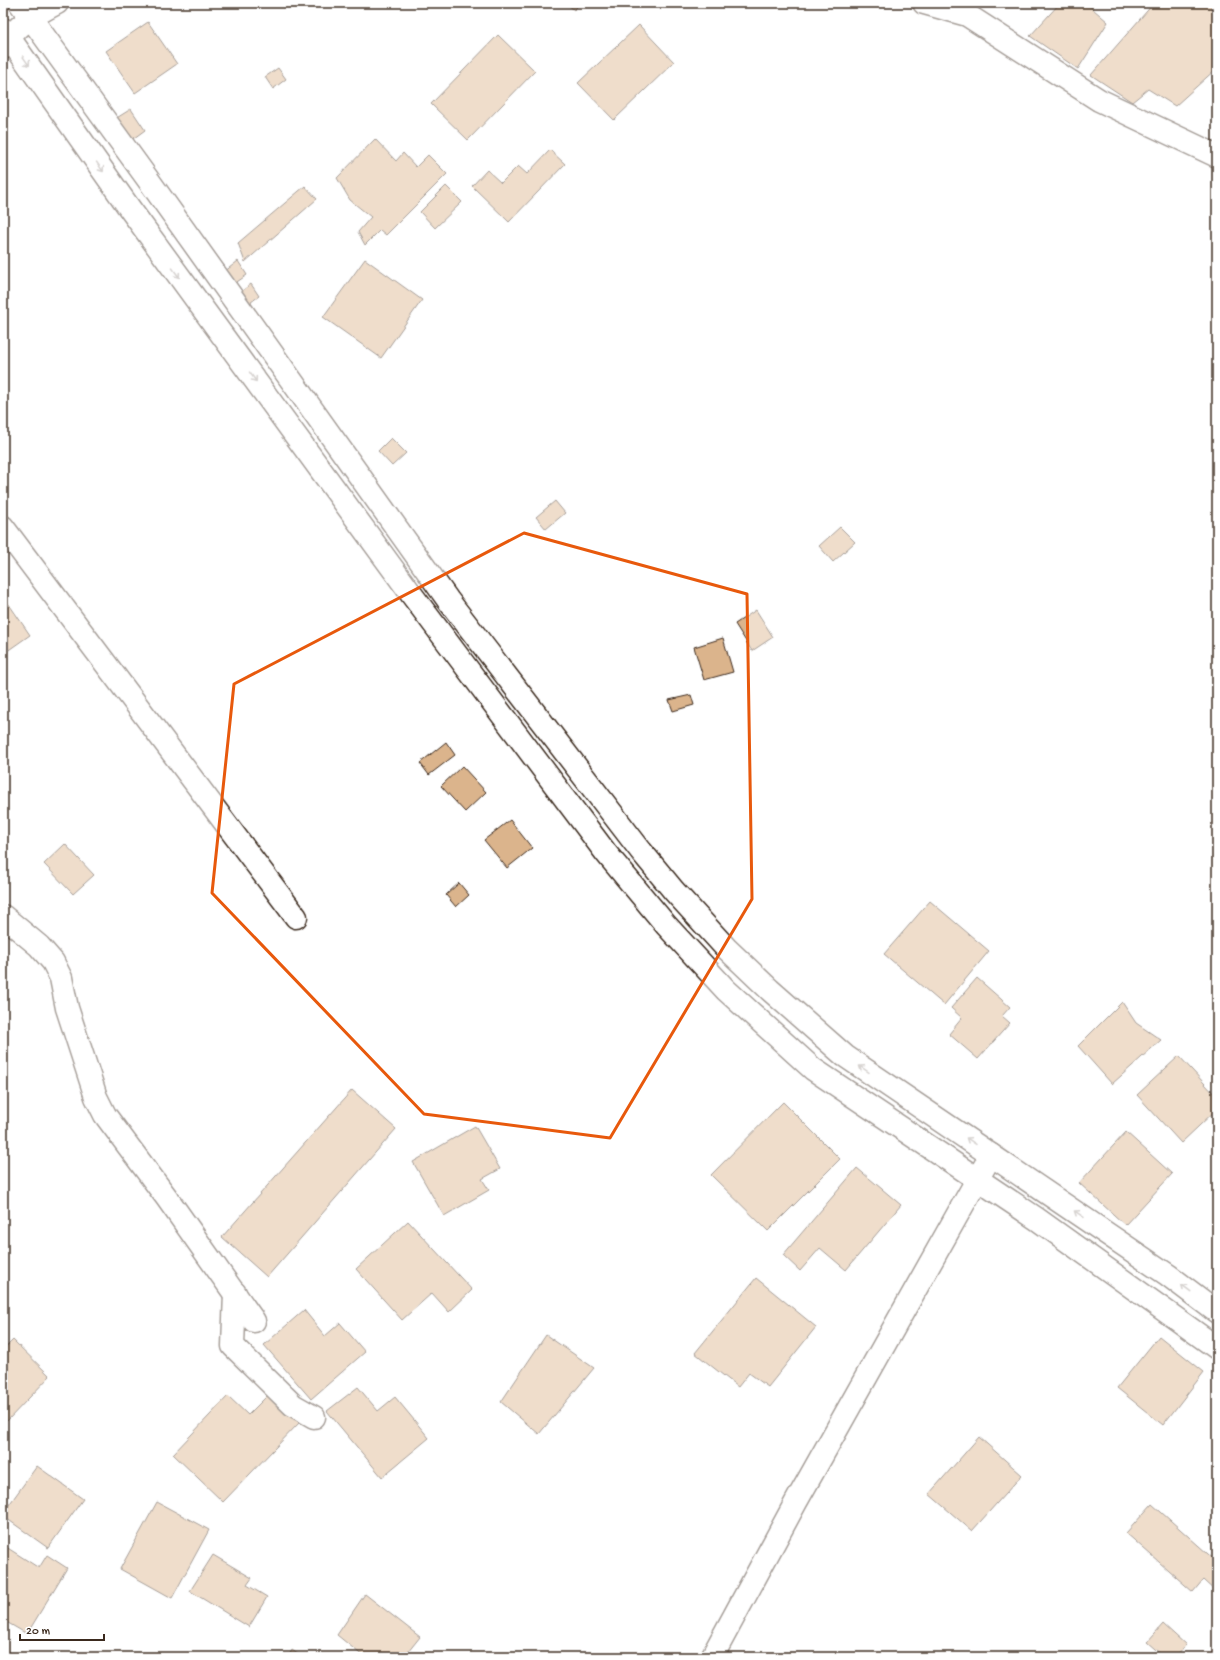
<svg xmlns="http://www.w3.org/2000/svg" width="1220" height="1660" viewBox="0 0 1220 1660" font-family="'Gochi Hand',sans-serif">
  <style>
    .building { fill: #dbb48c; stroke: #3b2a1e }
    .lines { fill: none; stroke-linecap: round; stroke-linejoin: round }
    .minor-casing { stroke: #3b2a1e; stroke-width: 25 }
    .secondary-casing { stroke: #3b2a1e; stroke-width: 25 }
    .minor { stroke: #fff; stroke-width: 22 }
    .secondary { stroke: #fff; stroke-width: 22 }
    .oneway { stroke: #a79f9a }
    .marked { fill: none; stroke: #e8590c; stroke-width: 3; stroke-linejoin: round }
  </style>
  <rect width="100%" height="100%" fill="#fff"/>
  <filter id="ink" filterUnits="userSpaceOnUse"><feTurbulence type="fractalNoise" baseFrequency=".025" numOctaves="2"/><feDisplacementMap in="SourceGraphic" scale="8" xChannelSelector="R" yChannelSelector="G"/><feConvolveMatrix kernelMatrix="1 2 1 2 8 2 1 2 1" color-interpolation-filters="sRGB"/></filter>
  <g filter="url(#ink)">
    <g class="building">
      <polygon points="566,3 581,3 574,10"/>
      <polygon points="1060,3 1086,3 1108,22 1078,69 1030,36"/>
      <polygon points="1154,3 1217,3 1217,68 1175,106 1148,89 1132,102 1091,75"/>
      <polygon points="148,22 177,64 135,93 106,51"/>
      <polygon points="639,25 674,62 614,120 578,83"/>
      <polygon points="498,35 535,71 468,140 431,104"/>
      <polygon points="278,68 286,79 273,89 265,77"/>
      <polygon points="131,109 145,130 130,141 115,119"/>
      <polygon points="375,139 396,161 403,153 416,167 428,155 447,174 386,235 380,230 365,245 358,232 371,217 350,200 337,178"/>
      <polygon points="550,150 565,164 509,222 472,186 487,170 501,183 518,166 527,174"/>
      <polygon points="305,186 317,199 245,262 238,243"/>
      <polygon points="446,186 462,202 435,228 420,212"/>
      <polygon points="365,259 422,300 381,358 323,317"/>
      <polygon points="238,261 247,275 234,284 224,272"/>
      <polygon points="251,284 259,296 246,306 238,294"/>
      <polygon points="391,438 406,453 392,466 378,451"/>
      <polygon points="555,501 565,513 546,529 536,517"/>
      <polygon points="840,527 855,542 833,562 819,546"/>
      <polygon points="4,597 30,635 3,654 3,598"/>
      <polygon points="756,610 773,637 752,651 735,624"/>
      <polygon points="723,638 733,672 704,680 694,647"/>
      <polygon points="691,695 694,705 673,711 669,700"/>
      <polygon points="446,742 455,755 429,775 420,763"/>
      <polygon points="462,766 486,792 465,812 441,786"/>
      <polygon points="510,820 532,848 507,868 484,840"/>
      <polygon points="65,844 94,875 73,894 44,864"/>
      <polygon points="459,883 469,895 456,907 446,895"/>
      <polygon points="930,901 989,951 944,1005 884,954"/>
      <polygon points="977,978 1010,1007 1002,1016 1010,1023 978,1059 949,1034 962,1018 951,1008"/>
      <polygon points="1122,1002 1136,1023 1161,1040 1112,1084 1078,1046"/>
      <polygon points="1179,1056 1217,1097 1217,1109 1181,1143 1137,1095"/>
      <polygon points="352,1090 396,1129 267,1277 222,1237"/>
      <polygon points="783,1102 840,1159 768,1231 711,1175"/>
      <polygon points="475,1126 500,1169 482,1179 489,1190 444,1216 413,1162"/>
      <polygon points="1126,1132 1172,1174 1125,1225 1079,1183"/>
      <polygon points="857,1168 901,1205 846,1270 820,1248 800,1271 783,1255"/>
      <polygon points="408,1221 472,1290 449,1312 432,1293 402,1320 356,1269"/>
      <polygon points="756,1278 816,1327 768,1387 749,1373 738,1387 695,1353"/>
      <polygon points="304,1310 325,1336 340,1323 365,1352 311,1399 264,1345"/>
      <polygon points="546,1335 594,1368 539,1434 501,1402"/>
      <polygon points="1159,1336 1204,1372 1163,1425 1117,1388"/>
      <polygon points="13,1340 50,1376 7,1421 3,1417 3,1350"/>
      <polygon points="358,1387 378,1411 395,1397 429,1438 382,1477 327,1411"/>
      <polygon points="270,1393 300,1422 223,1502 173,1454 228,1396 248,1415"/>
      <polygon points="979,1437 1022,1475 972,1531 929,1494"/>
      <polygon points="37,1466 83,1499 48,1548 3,1516 3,1513"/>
      <polygon points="157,1502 209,1530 172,1598 120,1569"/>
      <polygon points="1152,1504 1217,1562 1217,1593 1203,1580 1193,1592 1126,1533"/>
      <polygon points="3,1545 39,1568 47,1555 67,1568 27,1634 3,1620"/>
      <polygon points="213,1555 252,1578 247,1585 267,1597 249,1627 190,1591"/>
      <polygon points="365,1594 420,1637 404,1657 364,1657 337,1635"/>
      <polygon points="1163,1624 1186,1645 1175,1657 1164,1657 1147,1642"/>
      <polygon points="292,1650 302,1657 288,1657"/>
    </g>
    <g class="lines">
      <g class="minor-casing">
        <g id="minor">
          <polyline points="924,3 967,15 1099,100 1217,156"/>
          <path d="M3 48C15 25 36 14 57 3"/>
          <polyline points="3,527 296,917"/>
          <polyline points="3,916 39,946 53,962 61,978 67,1008 96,1097 105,1115 167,1198 254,1321"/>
          <polyline points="235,1293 233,1346 293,1405 314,1417"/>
          <polyline points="712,1657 796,1502 991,1155"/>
        </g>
      </g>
      <g class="secondary-casing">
        <g id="secondary">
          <polyline points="20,3 147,178 448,600 641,851 674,891 726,948 770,990 845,1056 1168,1275 1217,1312"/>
          <polyline points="3,29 130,209 412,595 606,853 666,925 726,990 813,1069 1037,1219 1217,1348"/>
        </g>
      </g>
      <use href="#minor" class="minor"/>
      <use href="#secondary" class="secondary"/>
    </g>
    <defs><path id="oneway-shaft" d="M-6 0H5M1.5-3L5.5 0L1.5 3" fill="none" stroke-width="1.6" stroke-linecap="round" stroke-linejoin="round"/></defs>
    <g class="oneway">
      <use href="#oneway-shaft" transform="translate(26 61) rotate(55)"/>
      <use href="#oneway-shaft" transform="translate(100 167) rotate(55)"/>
      <use href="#oneway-shaft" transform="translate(176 273) rotate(54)"/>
      <use href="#oneway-shaft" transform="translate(253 377) rotate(54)"/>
      <use href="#oneway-shaft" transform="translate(864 1069) rotate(-146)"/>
      <use href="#oneway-shaft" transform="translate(971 1141) rotate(-146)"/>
      <use href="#oneway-shaft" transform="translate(1079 1214) rotate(-146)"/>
      <use href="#oneway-shaft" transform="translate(1186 1288) rotate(-143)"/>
    </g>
  </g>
  <path d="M0 0H1220V1660H0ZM524 533 747 594 752 899 610 1138 424 1114 212 893 234 684Z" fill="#fff" fill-opacity=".55" fill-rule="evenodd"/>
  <path class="marked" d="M524 533 747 594 752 899 610 1138 424 1114 212 893 234 684Z"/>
  <rect width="1220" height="1660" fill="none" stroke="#fff" stroke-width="16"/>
  <rect x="8" y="8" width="1204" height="1644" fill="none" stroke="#3b2a1e" stroke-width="1.5" filter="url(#ink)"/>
  <path d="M20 1634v6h84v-6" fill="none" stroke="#3b2a1e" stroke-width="2"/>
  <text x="26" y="1634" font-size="12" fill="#3b2a1e" stroke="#ffffff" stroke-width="3" paint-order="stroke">20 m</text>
</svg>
